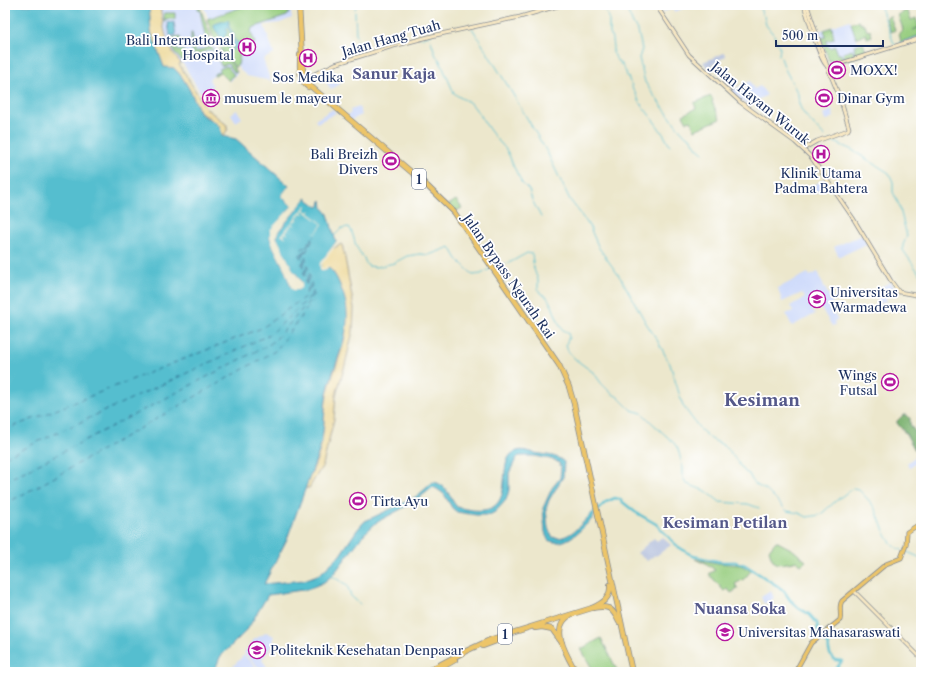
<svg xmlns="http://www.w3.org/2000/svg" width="926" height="677" viewBox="0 0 926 677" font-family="'Libre Caslon Text',serif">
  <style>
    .built { fill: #cedafa }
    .industrial { fill: #b9c4de }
    .green { fill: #98ce80; stroke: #5a7e6f }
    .forest { fill: #7ab16e; stroke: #4a7066 }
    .sand { fill: #eeda9e; stroke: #84847e }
    .water { fill: #54becf; stroke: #387696; fill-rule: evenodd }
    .pier { fill: #ece7cc }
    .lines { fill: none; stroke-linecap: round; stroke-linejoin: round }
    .stream { stroke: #54becf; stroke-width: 1 }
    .river { stroke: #54becf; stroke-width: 2.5 }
    .ferry { stroke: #2f6186; stroke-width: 1; stroke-dasharray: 5 4; stroke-linecap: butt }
    .secondary-casing { stroke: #848b95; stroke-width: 4.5 }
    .primary-casing { stroke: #848b95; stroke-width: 5 }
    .highway-casing { stroke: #848b95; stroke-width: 6 }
    .secondary { stroke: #f8e8c3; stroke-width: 3 }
    .primary { stroke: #edc569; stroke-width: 3.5 }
    .highway { stroke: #edc569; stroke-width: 4.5 }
    .labels { text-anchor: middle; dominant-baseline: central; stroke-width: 3.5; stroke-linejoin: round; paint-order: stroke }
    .shield { fill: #fff; stroke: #5f6d8e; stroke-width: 1 }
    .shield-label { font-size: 12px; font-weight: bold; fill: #1b2f5e }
    .street-label { font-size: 13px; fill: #1b2f5e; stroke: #fff }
    .poi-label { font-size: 13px; fill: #1b2f5e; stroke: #fff; text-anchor: start }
    .neighbourhood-label { font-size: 14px; font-weight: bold; fill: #55598a; stroke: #fff }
    .quarter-label { font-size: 15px; font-weight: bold; fill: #55598a; stroke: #fff }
    .district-label { font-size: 17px; font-weight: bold; fill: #55598a; stroke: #fff }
  </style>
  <rect width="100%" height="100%" fill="#fff"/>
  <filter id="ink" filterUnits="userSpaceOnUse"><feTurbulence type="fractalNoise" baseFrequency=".025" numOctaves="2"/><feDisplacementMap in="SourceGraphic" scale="8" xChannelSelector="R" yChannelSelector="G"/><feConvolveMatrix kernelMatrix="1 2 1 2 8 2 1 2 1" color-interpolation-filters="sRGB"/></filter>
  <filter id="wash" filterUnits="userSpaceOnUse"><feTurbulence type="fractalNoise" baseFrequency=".012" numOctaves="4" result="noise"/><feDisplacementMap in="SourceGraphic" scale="16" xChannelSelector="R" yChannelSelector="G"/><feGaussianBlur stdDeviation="0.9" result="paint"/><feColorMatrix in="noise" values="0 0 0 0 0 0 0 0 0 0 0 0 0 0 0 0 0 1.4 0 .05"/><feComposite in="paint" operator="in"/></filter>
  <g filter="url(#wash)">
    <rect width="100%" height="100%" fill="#ece7cc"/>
    <g class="built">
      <polygon points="160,5 198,5 210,41 238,73 232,78 230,82 220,72 209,79 213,87 200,92 184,65 178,60 174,53 166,34"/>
      <polygon points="203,5 290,5 292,18 280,23 264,25 274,54 263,59 271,82 267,80 247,76 240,70 217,40"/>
      <polygon points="665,5 689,5 690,6 674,12 673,9 663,12 659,7"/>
      <polygon points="850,20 862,55 833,65 830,63 819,31"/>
      <polygon points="332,68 341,83 331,90 321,74"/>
      <polygon points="750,81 754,89 760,86 767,95 754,102 746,107 747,105 731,91"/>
      <polygon points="359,107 362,115 351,120 347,115 351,113 350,110"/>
      <polygon points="333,109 336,113 317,123 315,120"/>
      <polygon points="237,110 242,118 236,122 231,114"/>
      <polygon points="832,110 834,117 825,121 823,114"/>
      <polygon points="824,149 827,153 815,160 812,157"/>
      <polygon points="825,178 827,181 824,183 826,186 814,194 810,188"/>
      <polygon points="862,235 867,244 839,257 834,247"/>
      <polygon points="818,272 820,276 819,277 833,303 829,306 838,320 834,321 835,325 832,326 819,305 812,309 815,314 792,326 786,314 793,311 790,306 805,298 802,293 782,302 778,288 808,273 810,276"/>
      <polygon points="891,282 895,289 884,294 887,301 879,304 872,291"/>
      <polygon points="916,456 918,461 910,467 907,463"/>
      <polygon points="771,591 774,598 764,604 761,597"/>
      <polygon points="728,623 733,634 722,640 716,631"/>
      <polygon points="266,632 274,636 273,638 274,643 262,659 268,669 266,671 257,666 244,653 253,640 264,634"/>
      <polygon points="244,655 258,669 264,672 242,672 233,666"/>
    </g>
    <g class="industrial">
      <polygon points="724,53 726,56 707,68 703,62"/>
      <polygon points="662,537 671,545 656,556 655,555 647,561 637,553 654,538 657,541"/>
    </g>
    <g class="green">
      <polygon points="198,5 199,5 211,36 206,39 205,35 200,11 198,10"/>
      <polygon points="248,5 288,5 289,13 287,16 252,28 251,32 255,43 240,55 238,65 235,67 214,39 207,19"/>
      <polygon points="906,9 907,9 911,20 916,18 919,27 913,30 921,27 921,35 901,42 899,33 903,29 898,15 904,12"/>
      <polygon points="164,13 175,13 175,19 165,19 165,22 164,22"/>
      <polygon points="890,16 895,30 891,32 886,18"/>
      <polygon points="859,21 860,24 862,23 863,26 865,25 867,31 870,30 872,36 867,38 866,34 856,38 851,23"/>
      <polygon points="832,27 834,39 826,41 827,45 830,48 835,46 838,54 841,54 844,61 835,64 834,60 829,61 821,38 826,37 824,30"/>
      <polygon points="191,32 192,32 194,44 193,45 196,52 211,46 214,50 212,51 211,49 195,56 191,48"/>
      <path d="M180 36 181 43 176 45 178 51 183 50 189 59 183 61C175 56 172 47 171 38Z"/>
      <polygon points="863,43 866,51 861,52 862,55 856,57 854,49 855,49 854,45"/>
      <polygon points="222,50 237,72 235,73 228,64 221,66 216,53"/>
      <polygon points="852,50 855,57 846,61 843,53"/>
      <polygon points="227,66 234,75 230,78 229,81 220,72 214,76 214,74 219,71 219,69"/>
      <polygon points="711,96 713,101 712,102 720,119 695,130 691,121 687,122 683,115 696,108 694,103"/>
      <polygon points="456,200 462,208 454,212 448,205"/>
      <path d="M776 541 793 550 806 561 801 565 796 561 794 562C778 564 774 568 769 550Z"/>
      <polygon points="695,559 717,563 741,565 751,571 744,579 735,584 738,589 731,593 728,589 724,591 709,574 715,570 704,562 701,562"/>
      <polygon points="601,638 618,672 594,672 581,649"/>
    </g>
    <path class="forest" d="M903 415H907C911 419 910 419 910 423 912 432 921 432 921 447L915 450 906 434 897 423V421Z"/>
    <g class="sand">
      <path d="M149 5H160C163 25 166 48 181 63L179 64 206 108 228 126 226 128 228 129 223 136 210 118 200 113C193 97 187 81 174 68H164L151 32Z"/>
      <path d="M342 244 345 258 354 308 353 331 345 365 336 395 334 419 323 465 309 488H305C311 473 320 456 322 439 325 423 324 407 328 391 332 375 339 360 343 345 350 318 347 295 333 272L325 271 319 267 330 250Z"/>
    </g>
    <g class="water">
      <path d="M5 5H149L151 32 164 67 174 68C187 81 193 97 200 113 209 122 220 119 222 136L236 139 289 186 281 196 292 206 271 230 270 237 272 244 284 268 291 287 298 290 302 283 295 272 294 273 277 239V233L306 198 318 207 320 206 321 201 322 200 323 208 328 214 336 242 323 260 320 269 327 270 328 267C335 273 338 280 341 288 358 327 335 356 327 393 323 412 325 432 319 451L287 539 264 584 304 580 320 574 340 555 357 530 365 521 406 502 417 496 433 482C448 484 449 498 457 507 528 526 489 459 517 451 522 449 530 452 535 453 545 455 557 455 564 462L563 477 549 500 546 509 548 528 552 537C569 542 582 523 593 512L594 517C582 528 566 549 548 540L545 532 543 508 552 488 560 478 561 467 559 463 556 461 550 459 535 456H519L516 459 509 473V490L506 500 495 512 489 515H476L457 512 452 508 444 494 437 489 433 487 414 502 377 522 364 534 333 575 324 582 309 589 268 595 247 630 220 657 214 672H5Z"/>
      <path d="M228 20 229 22V27C232 31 235 35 235 41L239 43V46L233 50 229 49 214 28V24ZM228 28 234 39 233 42 234 47 231 50 229 48V44L224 37 227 33 226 29Z"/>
      <polygon points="174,22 176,35 170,36 168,23"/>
    </g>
    <g class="pier">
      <polygon points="288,187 289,187 282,196 294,207 272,231 272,237 286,267 293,286 295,288 299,287 300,284 294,275 292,274 274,236 277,229 304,197 306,198 279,230 276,236 294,272 295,272 302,283 302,287 298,290 293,290 291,287 284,268 272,244 270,237 270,230 292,206 281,196"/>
      <polygon points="306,205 307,206 304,209 308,212 311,210 309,213 323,224 315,235 315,233 312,231 316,233 318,230 314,228 318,230 320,227 317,225 320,227 322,224 303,210 302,212 305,215 301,213 299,215 302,218 299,216 297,218 300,221 297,219 295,221 298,223 294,221 293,223 296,226 292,224 290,226 293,230 290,227 288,229 291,232 288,230 286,232 289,235 285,233 284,235 286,238 283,236 281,236"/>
      <polygon points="336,242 337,244 322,264 321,267 324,269 328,265 327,270 323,271 320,269 320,263"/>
    </g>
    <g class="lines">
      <g class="stream">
        <polyline points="625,5 633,24 638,31 642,49 639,58 645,82 652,93 677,126 686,136 691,138 697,148 703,153"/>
        <polyline points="759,5 762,14"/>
        <polyline points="880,5 894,44 896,45"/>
        <polyline points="603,6 606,13"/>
        <polyline points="355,9 357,5"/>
        <polyline points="355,12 356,36"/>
        <polyline points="607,14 609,20"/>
        <polyline points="764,16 766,25 773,34"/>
        <polyline points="609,21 609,29"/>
        <polyline points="472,28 508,86 547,152 570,200 581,214"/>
        <polyline points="610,29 610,34"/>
        <polyline points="611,35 612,39"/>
        <polyline points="774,35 777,43"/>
        <polyline points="420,38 432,34"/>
        <path d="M430 38 436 56 439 59 454 93C460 99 469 100 474 107 482 117 487 128 495 137 499 142 504 146 507 151 511 158 512 165 516 171 517 175 521 178 521 182L529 190 532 200 541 217"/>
        <polyline points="357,39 359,55"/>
        <polyline points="612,40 613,47"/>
        <polyline points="899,43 921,36"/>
        <polyline points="778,45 780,48 779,55"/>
        <polyline points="613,48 613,53"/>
        <polyline points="614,54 616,58"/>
        <polyline points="781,58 784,66"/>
        <polyline points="616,59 619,63"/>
        <polyline points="620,63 623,67"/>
        <polyline points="623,68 626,72"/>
        <polyline points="785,69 798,94 799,104 802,111 809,120 825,137"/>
        <polyline points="626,72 627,76"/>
        <polyline points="628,77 630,82"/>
        <polyline points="631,84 632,86"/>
        <polyline points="632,87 638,98"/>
        <polyline points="638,99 639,101"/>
        <polyline points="640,103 643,106"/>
        <path d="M644 108C653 120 663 132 670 146"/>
        <polyline points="830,140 852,150 889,173 893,182 893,192 899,205 907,236 903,245 903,250 921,276"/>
        <polyline points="581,215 584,219"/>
        <polyline points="585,220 591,229"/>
        <path d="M591 230 599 248 622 280 646 323 656 338 670 364 683 406 700 429 711 439 721 444 727 448 745 472 749 474 753 482 758 486 766 490 787 511 799 513 807 517 820 515 837 500 853 488 858 489C863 494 872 503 875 509 882 522 885 545 902 550"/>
        <path d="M334 236 342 228 349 227C353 233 354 239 356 246 359 252 364 257 366 263L368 266 377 267 394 263 407 256 420 254 429 255 450 247 457 259 473 275 481 274 490 269"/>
        <polyline points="494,266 509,263 527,253 532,254 534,269 538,280 538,288 540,293 547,297 552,306 560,326 563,330 568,333 569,337 566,344 568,351 575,359 594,373 601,383 611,393 618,397 631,410 642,413 651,422 674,443 678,449 683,468 683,478 687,484 706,491 720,502 748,504 759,508"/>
        <polyline points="905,551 921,558"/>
        <polyline points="332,576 347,585 351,596 360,604"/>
      </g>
      <path class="river" d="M592 515 606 502 615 498 619 499 635 512 656 524 677 546 693 556 721 562H735L745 565 776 585 784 591 790 600 800 609 809 614 817 623 818 632 823 640 829 645C828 650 830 658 836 660 838 661 840 660 842 661L835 670 838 672"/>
      <g class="ferry">
        <polyline points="5,430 262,328 306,296 307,288 300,254 302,249 309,241"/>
        <polyline points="5,457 267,336 274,331 309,298 308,287 302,254 303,250 313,237"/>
        <polyline points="5,481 47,460 270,344 278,337 311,299 311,292 303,254 311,240"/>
        <polyline points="5,504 53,478 275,351 282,343 313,300 313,292 305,254 315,235"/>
      </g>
    </g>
  </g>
  <g filter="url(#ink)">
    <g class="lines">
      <g class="secondary-casing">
        <g id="secondary">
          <polyline points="656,5 689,55 740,102 795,142 811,157 853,218 891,281 899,292 921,296"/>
          <path d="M804 5C808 17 819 60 827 66"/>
          <polyline points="832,66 921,38"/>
          <polyline points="304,79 335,64 390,47 436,35 520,17 561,5"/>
          <polyline points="305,82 320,72"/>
          <polyline points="803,149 817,141 848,130 849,128 840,98 827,66 807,5"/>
          <polyline points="854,591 921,658"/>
        </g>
      </g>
      <g class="primary-casing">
        <path id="primary" d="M795 672 811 643 840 620C842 613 838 607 842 601L886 564 901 558 906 545 907 532 921 523"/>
      </g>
      <g class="highway-casing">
        <g id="highway">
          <polyline points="299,5 303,73 308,84 423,182 454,212 559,365 569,387 574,404 632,672"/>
          <path d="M300 55C300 67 298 79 308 87"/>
          <path d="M592 608C603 603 611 598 610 585"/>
          <path d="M569 616C549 629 568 657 576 672"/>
          <polyline points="535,628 542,627 552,629 562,643"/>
          <polyline points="483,646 507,637"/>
          <path d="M426 672 466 651 492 639 592 608C608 605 612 607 619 622"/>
          <polyline points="434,672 455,660"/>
        </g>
      </g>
      <use href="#secondary" class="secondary"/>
      <use href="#primary" class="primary"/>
      <use href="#highway" class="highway"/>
    </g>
  </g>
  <defs>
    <g id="hospital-ring" transform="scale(0.9)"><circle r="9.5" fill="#fff" stroke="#b5179e" stroke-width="1.5"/><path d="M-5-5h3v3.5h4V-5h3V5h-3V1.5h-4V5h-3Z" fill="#b5179e"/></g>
    <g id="stadium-ring" transform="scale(0.9)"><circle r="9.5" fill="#fff" stroke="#b5179e" stroke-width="1.5"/><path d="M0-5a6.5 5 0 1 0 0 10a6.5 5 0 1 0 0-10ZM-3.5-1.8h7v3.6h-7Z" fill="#b5179e"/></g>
    <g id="museum-ring" transform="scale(0.9)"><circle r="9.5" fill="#fff" stroke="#b5179e" stroke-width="1.5"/><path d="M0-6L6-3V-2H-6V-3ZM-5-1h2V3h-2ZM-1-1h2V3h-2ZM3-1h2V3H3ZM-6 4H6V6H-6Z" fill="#b5179e"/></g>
    <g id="university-ring" transform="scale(0.9)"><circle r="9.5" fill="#fff" stroke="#b5179e" stroke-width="1.5"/><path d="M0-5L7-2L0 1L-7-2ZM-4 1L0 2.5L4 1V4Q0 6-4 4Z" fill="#b5179e"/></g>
  </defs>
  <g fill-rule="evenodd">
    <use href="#hospital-ring" x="247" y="47"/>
    <use href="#hospital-ring" x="308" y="58"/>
    <use href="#stadium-ring" x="837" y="70"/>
    <use href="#museum-ring" x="211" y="98"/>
    <use href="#stadium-ring" x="824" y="98"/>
    <use href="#hospital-ring" x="821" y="154"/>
    <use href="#stadium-ring" x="391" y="161"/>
    <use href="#university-ring" x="817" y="299"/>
    <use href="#stadium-ring" x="890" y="382"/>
    <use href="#stadium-ring" x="358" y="501"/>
    <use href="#university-ring" x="725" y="632"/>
    <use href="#university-ring" x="257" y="650"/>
  </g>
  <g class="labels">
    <g class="shield">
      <rect x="412" y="169" width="14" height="20" rx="3"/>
      <rect x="498" y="624" width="14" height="20" rx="3"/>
    </g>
    <g class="shield-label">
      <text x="419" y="179">1</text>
      <text x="505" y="634">1</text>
    </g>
    <g class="street-label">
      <text transform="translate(391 38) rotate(-16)">Jalan Hang Tuah</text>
      <text transform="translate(761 103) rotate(39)">Jalan Hayam Wuruk</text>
      <text transform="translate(509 276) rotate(55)">Jalan Bypass Ngurah Rai</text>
    </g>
    <g class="poi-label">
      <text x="234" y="40" text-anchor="end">Bali International<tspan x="234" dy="15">Hospital</tspan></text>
      <text x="850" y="70">MOXX!</text>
      <text x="308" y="77" text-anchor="middle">Sos Medika</text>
      <text x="224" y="98">musuem le mayeur</text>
      <text x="837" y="98">Dinar Gym</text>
      <text x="378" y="154" text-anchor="end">Bali Breizh<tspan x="378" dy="15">Divers</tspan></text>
      <text x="821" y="173" text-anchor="middle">Klinik Utama<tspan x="821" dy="15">Padma Bahtera</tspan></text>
      <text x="830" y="292">Universitas<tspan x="830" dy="15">Warmadewa</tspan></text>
      <text x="877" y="375" text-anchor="end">Wings<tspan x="877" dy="15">Futsal</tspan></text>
      <text x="371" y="501">Tirta Ayu</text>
      <text x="738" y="632">Universitas Mahasaraswati</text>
      <text x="270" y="650">Politeknik Kesehatan Denpasar</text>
    </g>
    <g class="neighbourhood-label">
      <text x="740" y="609">Nuansa Soka</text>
    </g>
    <g class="quarter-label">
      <text x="394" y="73">Sanur Kaja</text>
      <text x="725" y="522">Kesiman Petilan</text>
    </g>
    <g class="district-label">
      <text x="762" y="400">Kesiman</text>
    </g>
  </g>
  <rect width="926" height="677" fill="none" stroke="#fff" stroke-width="20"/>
  <path d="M776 40v6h107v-6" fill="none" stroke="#1b2f5e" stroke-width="2"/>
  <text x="782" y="40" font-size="12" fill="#1b2f5e" stroke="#ffffff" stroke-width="3" paint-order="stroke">500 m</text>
</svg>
